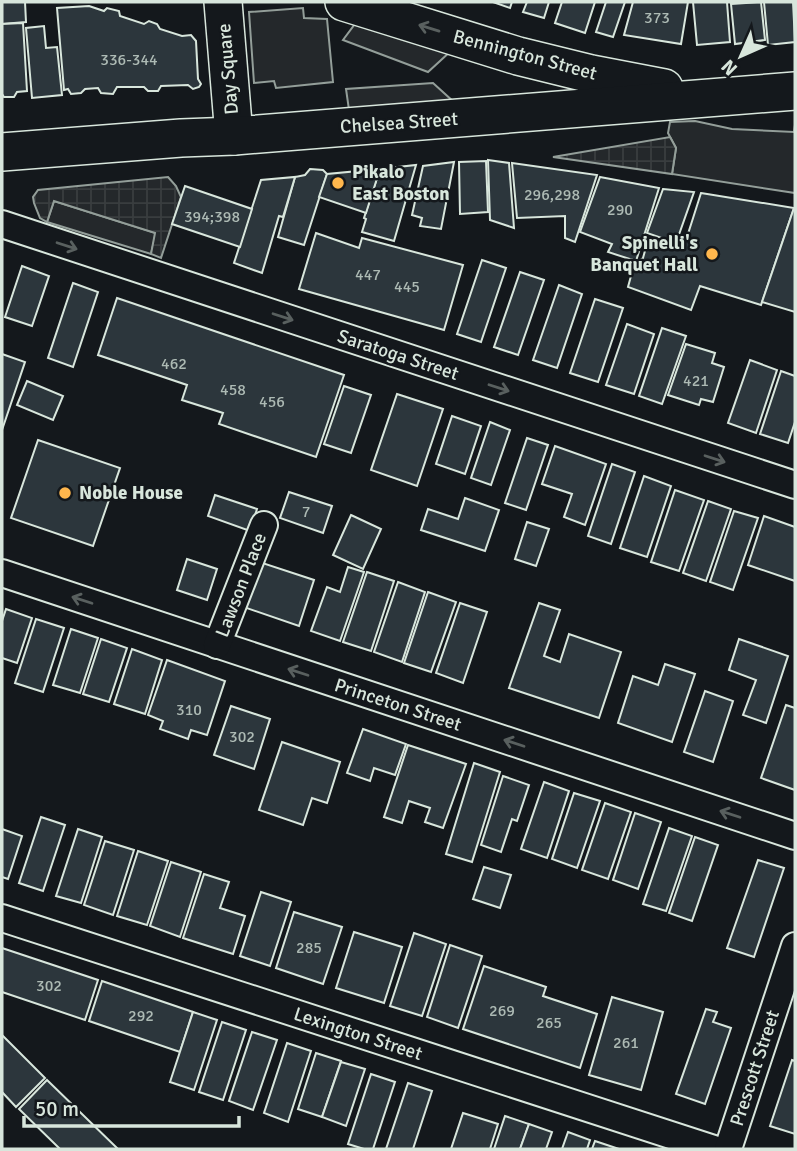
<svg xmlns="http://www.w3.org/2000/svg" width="797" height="1151" viewBox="0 0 797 1151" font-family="Signika,sans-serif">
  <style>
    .parking { fill: #24282b; stroke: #939e99; stroke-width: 2 }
    .plaza { fill: url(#plaza-grid); stroke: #939e99; stroke-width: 2 }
    .building { fill: #2c363c; stroke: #d8e6dc; stroke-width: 2 }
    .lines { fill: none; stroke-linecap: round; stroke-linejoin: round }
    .minor-casing { stroke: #d8e6dc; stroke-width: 30 }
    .secondary-casing { stroke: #d8e6dc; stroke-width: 40 }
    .minor { stroke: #14181c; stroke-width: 26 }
    .secondary { stroke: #14181c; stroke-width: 37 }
    .oneway { stroke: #59605f }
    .poi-dot { fill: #ffb74d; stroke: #14181c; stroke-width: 2.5 }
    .labels { text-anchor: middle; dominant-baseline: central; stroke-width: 5; stroke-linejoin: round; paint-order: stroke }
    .number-label { font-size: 16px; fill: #adbab4 }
    .street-label { font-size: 19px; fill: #d8e6dc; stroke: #14181c }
    .poi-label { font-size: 19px; font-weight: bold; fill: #d8e6dc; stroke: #14181c; text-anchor: start }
  </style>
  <defs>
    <pattern id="plaza-grid" width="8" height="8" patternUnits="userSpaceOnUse" patternTransform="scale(1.75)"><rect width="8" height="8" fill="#24282b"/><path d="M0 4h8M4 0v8" fill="none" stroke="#393d3f"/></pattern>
  </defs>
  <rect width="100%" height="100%" fill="#14181c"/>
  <g class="parking">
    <polygon points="303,8 304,18 327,19 333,82 276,88 274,81 254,83 249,12"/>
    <polygon points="355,24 452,50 428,72 343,40"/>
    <polygon points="433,83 455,103 349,110 346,89"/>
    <polygon points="695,121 732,129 794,132 795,125 795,193 672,174 676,148 668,133 670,122"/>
    <polygon points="54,201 156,233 151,254 47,222"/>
  </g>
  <g class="plaza">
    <polygon points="670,137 676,148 672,174 553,157"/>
    <polygon points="168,177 176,186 181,197 161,258 151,254 155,233 54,201 47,222 40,218 34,203 33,197 38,190"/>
  </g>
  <g class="building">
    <polygon points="2,2 25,2 26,22 2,24"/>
    <polygon points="493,2 512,2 510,8"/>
    <polygon points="527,2 549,2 544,18 523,12"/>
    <polygon points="562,2 595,2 585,33 555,23"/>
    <polygon points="606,2 625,2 613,37 596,32"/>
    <polygon points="633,2 688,2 681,44 624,35"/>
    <polygon points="693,2 727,2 730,42 697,45"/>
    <polygon points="761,2 765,40 735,44 731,4"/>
    <polygon points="764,2 793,2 795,42 768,45"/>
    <polygon points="89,6 104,11 107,8 119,11 120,16 144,24 149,21 157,24 160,29 182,36 191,35 196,41 198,79 201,84 199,87 193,89 188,85 161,86 158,91 148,91 144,87 117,87 113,94 101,93 98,88 85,89 81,93 71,94 68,89 64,90 57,8"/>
    <polygon points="23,23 27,91 17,92 14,97 4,97 2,94 2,24"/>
    <polygon points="44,26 46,48 57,47 62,95 32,98 26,28"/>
    <polygon points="488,160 509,163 514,228 490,220"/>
    <polygon points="486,161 488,212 460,214 459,162"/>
    <polygon points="454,162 441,229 420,226 422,218 412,215 423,166"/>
    <polygon points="512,163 597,175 575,242 565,238 565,216 517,218"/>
    <polygon points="416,165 394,241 362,232 366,219 364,218 380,169"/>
    <polygon points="310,169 323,170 327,174 304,245 278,237 295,177 305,175"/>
    <polygon points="380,169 366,213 319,197 327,174"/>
    <polygon points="295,177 283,217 279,216 262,273 234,263 261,180"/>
    <polygon points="600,177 659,188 636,261 608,252 612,244 580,232"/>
    <polygon points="185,186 252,209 240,247 172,224"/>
    <polygon points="663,189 694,192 676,243 647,233"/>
    <polygon points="701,193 794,208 761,305 700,286 691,310 628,287 634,265 643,258 648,240 675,249 687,237"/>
    <polygon points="794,208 795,208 795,312 762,302"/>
    <polygon points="316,233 359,248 362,238 463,265 444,330 299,289"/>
    <polygon points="482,260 506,268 481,342 457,334"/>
    <polygon points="22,266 49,276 32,326 5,317"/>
    <polygon points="520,272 544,280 518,355 494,347"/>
    <polygon points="73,283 98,292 73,367 48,358"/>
    <polygon points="559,285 582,294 557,368 533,360"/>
    <polygon points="117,298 344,375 316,457 219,424 223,413 182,400 187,385 98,355"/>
    <polygon points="595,299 623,308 598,382 570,373"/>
    <polygon points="627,324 654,334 634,394 606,385"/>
    <polygon points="662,328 686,336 662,404 639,396"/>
    <polygon points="686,344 715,353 712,363 724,367 713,402 701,399 699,405 668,395"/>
    <polygon points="2,354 25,362 2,430"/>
    <polygon points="750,360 777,370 756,433 728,423"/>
    <polygon points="781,371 795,376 795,422 788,443 760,434"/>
    <polygon points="27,381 63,396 53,420 17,405"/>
    <polygon points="344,386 371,395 351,453 324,444"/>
    <polygon points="397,394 443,409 417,486 371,470"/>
    <polygon points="452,416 481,426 465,474 436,464"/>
    <polygon points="490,422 510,430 491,485 471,478"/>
    <polygon points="527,438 548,445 526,510 505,503"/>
    <polygon points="38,440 120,468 93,546 11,518"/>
    <polygon points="555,446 606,464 585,525 564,517 572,494 542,484"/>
    <polygon points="612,464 635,472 611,544 588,536"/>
    <polygon points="644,476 671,486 647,557 620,548"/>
    <polygon points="675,490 704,500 679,571 651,562"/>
    <polygon points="289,492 332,506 323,533 280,518"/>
    <polygon points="215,495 257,509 250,531 208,516"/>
    <polygon points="465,498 499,510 485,551 421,530 428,509 458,519"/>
    <polygon points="708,501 731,509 706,581 683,573"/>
    <polygon points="734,511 758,518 733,590 710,582"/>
    <polygon points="351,515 381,529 363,569 333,555"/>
    <polygon points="764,516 795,527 795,581 748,565"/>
    <polygon points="527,522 549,529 536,566 515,559"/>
    <polygon points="187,559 217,569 207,600 177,590"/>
    <polygon points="250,559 314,580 299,626 235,604"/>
    <polygon points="348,567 364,572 340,641 311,631 327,587 340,592"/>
    <polygon points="367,572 394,581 371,651 343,642"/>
    <polygon points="398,582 425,592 402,662 374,652"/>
    <polygon points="428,592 456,602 431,672 404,663"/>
    <polygon points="460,603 487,612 463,683 436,673"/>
    <polygon points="539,603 560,610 544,656 560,662 569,634 621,652 599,718 509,688"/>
    <polygon points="6,609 32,618 17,663 2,658 2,621"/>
    <polygon points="36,619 64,628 43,692 15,683"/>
    <polygon points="71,629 98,638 80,693 53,685"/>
    <polygon points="101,639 127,648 109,702 83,694"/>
    <polygon points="739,639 788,656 766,723 743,715 756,680 729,670"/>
    <polygon points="132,649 162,660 145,714 114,704"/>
    <polygon points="167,660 225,681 207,735 191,730 188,739 160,729 163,721 148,715"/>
    <polygon points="665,664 695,674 672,742 618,723 633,676 658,685"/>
    <polygon points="705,691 733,701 713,762 684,752"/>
    <polygon points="786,705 795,708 795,790 761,778"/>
    <polygon points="231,706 270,719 254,769 214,755"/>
    <polygon points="363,729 406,744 395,775 374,768 370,781 347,773"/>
    <polygon points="282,742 340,762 327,803 312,798 303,825 259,810"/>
    <polygon points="408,745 466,764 443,828 425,822 430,808 409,801 402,823 384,817"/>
    <polygon points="474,763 500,772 472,862 446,854"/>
    <polygon points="503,776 529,785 517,821 512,819 501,852 481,845"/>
    <polygon points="544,782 569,791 547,858 521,849"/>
    <polygon points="574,793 600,801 577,868 552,859"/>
    <polygon points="605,803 631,812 608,879 582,870"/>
    <polygon points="635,813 661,822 638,889 613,880"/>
    <polygon points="41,817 65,825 43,891 19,883"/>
    <polygon points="669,828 692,836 666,911 643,904"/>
    <polygon points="2,829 22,836 8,879 2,877"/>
    <polygon points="78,829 102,837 81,903 56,896"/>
    <polygon points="695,837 718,845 692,921 669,913"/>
    <polygon points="105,841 134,850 113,915 84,905"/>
    <polygon points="138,851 168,861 147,925 117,916"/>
    <polygon points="758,860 784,868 754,957 727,948"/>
    <polygon points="171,862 201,872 180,937 150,926"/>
    <polygon points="484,867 511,875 500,908 473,899"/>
    <polygon points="204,874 229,882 220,908 245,916 233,954 183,938"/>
    <polygon points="261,892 291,902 270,966 240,956"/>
    <polygon points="294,912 342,927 323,984 276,968"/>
    <polygon points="354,932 402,947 384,1003 336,988"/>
    <polygon points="414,933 446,944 422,1016 390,1006"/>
    <polygon points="450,945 482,956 458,1028 427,1017"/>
    <polygon points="2,948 98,980 85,1020 2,992"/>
    <polygon points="484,966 546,987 543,996 597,1014 580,1068 463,1029"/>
    <polygon points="102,981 193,1012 180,1052 89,1021"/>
    <polygon points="612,997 663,1012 641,1090 589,1075"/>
    <polygon points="706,1009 717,1012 713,1022 731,1028 705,1104 676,1094"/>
    <polygon points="193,1012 217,1020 194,1090 170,1082"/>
    <polygon points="222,1022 246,1030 223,1100 199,1092"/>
    <polygon points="252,1032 277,1040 253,1110 229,1101"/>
    <polygon points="2,1035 45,1078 16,1107 2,1092"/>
    <polygon points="287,1043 311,1051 288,1122 264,1113"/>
    <polygon points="316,1053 341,1061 322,1117 298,1109"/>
    <polygon points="792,1060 795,1061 795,1134 770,1126"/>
    <polygon points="341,1062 365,1069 346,1126 322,1117"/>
    <polygon points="371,1074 395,1082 373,1149 364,1149 348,1144"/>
    <polygon points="47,1080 118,1149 60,1149 19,1109"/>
    <polygon points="408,1083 432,1091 413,1149 386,1149"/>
    <polygon points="463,1113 498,1124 490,1149 451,1149"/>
    <polygon points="505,1116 529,1124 520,1149 494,1149"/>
    <polygon points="529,1124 552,1132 546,1149 520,1149"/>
    <polygon points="568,1132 590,1140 587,1149 562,1149"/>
    <polygon points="595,1141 619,1149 592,1149"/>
  </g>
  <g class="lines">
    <g class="minor-casing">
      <g id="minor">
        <polyline points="2,224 795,485"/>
        <polyline points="2,573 795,836"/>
        <polyline points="217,645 264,525"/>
        <polyline points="2,918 714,1149"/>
        <polyline points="728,1149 795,946"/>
      </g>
    </g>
    <g class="secondary-casing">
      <g id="secondary">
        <polyline points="223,2 234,136"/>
        <polyline points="344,2 518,56 591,74 664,88"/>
        <polyline points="2,152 181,138 234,136 795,91"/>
      </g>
    </g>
    <use href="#minor" class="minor"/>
    <use href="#secondary" class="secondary"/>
  </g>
  <defs><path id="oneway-shaft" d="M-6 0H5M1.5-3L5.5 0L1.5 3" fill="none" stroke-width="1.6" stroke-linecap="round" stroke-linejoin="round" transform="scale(1.75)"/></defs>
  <g class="oneway">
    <use href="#oneway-shaft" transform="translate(429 28) rotate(-163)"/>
    <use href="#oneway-shaft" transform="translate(67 246) rotate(18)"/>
    <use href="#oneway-shaft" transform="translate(283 317) rotate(18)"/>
    <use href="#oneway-shaft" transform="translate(499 388) rotate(18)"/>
    <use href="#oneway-shaft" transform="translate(715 459) rotate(18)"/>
    <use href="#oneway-shaft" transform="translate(82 600) rotate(-162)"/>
    <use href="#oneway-shaft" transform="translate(298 672) rotate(-162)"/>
    <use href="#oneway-shaft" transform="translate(514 743) rotate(-162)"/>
    <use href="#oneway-shaft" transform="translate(730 814) rotate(-162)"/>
  </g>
  <g class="poi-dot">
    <circle cx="338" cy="183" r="7"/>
    <circle cx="712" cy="254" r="7"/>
    <circle cx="65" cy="493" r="7"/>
  </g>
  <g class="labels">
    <g class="number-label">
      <text x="657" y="18">373</text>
      <text x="129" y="60">336-344</text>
      <text x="552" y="195">296,298</text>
      <text x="620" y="210">290</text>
      <text x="212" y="217">394;398</text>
      <text x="368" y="275">447</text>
      <text x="407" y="287">445</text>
      <text x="174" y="364">462</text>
      <text x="696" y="381">421</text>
      <text x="233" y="390">458</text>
      <text x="272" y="402">456</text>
      <text x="306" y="512">7</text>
      <text x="189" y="710">310</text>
      <text x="242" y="737">302</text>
      <text x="309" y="948">285</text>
      <text x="49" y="986">302</text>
      <text x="502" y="1011">269</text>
      <text x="141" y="1016">292</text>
      <text x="549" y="1023">265</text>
      <text x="626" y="1043">261</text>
    </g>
    <g class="street-label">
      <text transform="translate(525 55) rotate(15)">Bennington Street</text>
      <text transform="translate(228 69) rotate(-95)">Day Square</text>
      <text transform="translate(399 123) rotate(-4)">Chelsea Street</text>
      <text transform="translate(398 355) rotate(18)">Saratoga Street</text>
      <text transform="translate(241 585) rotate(-69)">Lawson Place</text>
      <text transform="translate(398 705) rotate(18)">Princeton Street</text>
      <text transform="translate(358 1034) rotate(18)">Lexington Street</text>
      <text transform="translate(755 1068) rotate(-72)">Prescott Street</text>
    </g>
    <g class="poi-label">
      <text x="352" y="172">Pikalo<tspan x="352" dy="22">East Boston</tspan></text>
      <text x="698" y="243" text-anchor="end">Spinelli's<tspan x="698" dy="22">Banquet Hall</tspan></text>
      <text x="79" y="493">Noble House</text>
    </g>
  </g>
  <rect width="797" height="1151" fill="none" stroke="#d8e6dc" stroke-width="7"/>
  <g transform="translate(741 56) rotate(225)" stroke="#14181c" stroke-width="5" paint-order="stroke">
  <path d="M0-5L12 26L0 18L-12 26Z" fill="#d8e6dc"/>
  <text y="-10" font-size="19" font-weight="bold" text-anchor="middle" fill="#d8e6dc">N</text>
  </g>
  <path d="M24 1116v10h215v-10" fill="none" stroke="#d8e6dc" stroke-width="3.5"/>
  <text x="35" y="1116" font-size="21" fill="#d8e6dc" stroke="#14181c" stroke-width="5" paint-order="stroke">50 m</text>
</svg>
